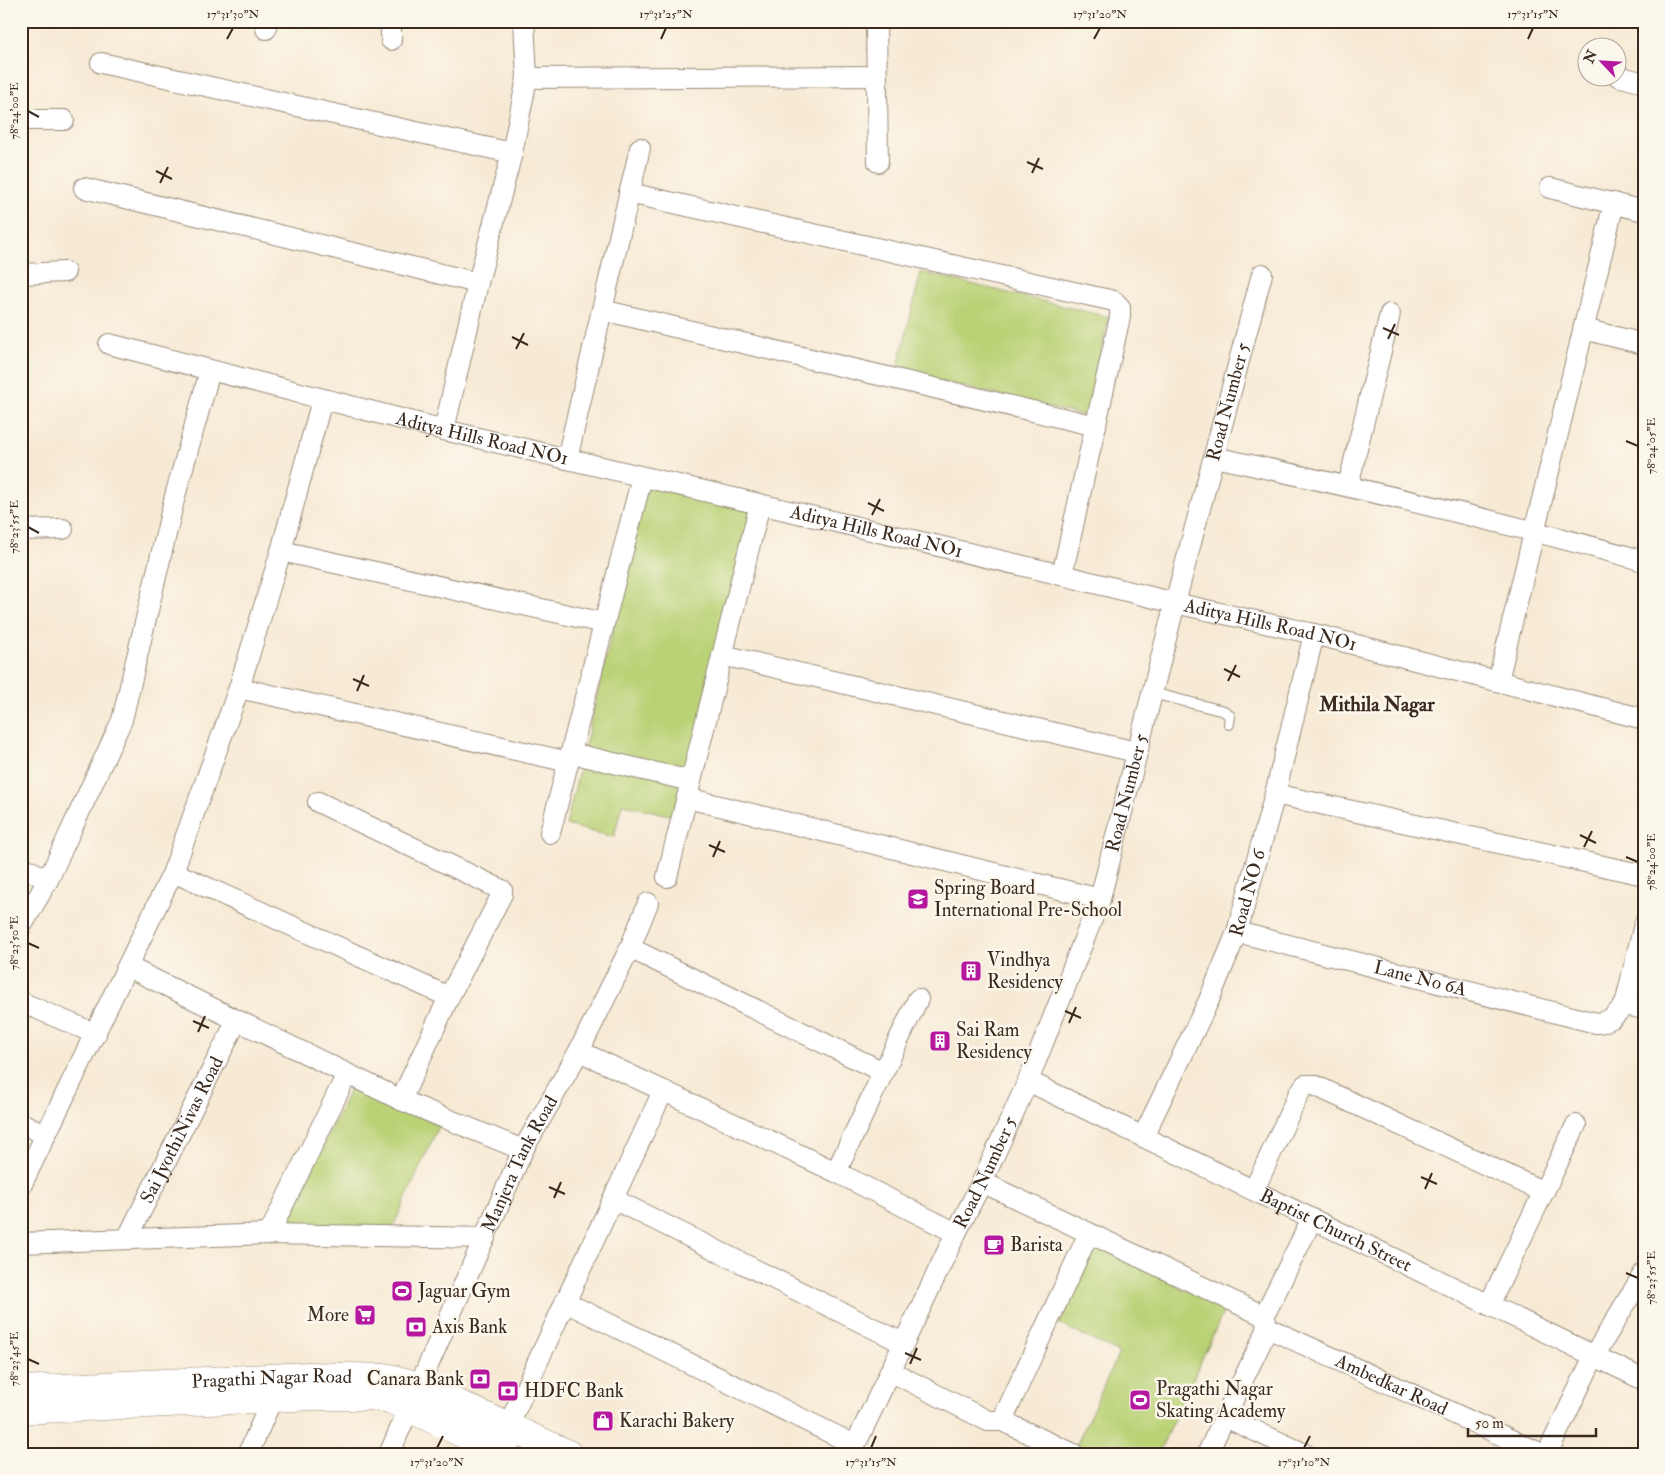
<svg xmlns="http://www.w3.org/2000/svg" width="1665" height="1475" viewBox="0 0 1665 1475" font-family="'IM FELL Double Pica',serif">
  <style>
    .green { fill: #bad276; stroke: #7a7e4a }
    .lines { fill: none; stroke-linecap: round; stroke-linejoin: round }
    .lane-casing { stroke: #998a7a; stroke-width: 12 }
    .street-casing { stroke: #998a7a; stroke-width: 22 }
    .secondary-casing { stroke: #998a7a; stroke-width: 29 }
    .lane { stroke: #fff; stroke-width: 10 }
    .street { stroke: #fff; stroke-width: 20 }
    .secondary { stroke: #fff; stroke-width: 28 }
    .ticks { fill: none; stroke: #3b2a1e; stroke-width: 2 }
    .labels { text-anchor: middle; dominant-baseline: central; stroke-width: 5; stroke-linejoin: round; paint-order: stroke }
    .street-label { font-size: 19px; fill: #3b2a1e; stroke: #fbf7ec }
    .poi-label { font-size: 19px; fill: #3b2a1e; stroke: #fbf7ec; text-anchor: start }
    .neighbourhood-label { font-size: 20px; font-weight: bold; fill: #3b2a1e; stroke: #fbf7ec }
    .neatline { fill: none; stroke: #3b2a1e; stroke-width: 2 }
    .ticks-label { font-size: 12px; text-anchor: middle; fill: #3b2a1e }
  </style>
  <rect width="100%" height="100%" fill="#fbf7ec"/>
  <filter id="ink" filterUnits="userSpaceOnUse"><feTurbulence type="fractalNoise" baseFrequency=".02" numOctaves="2"/><feDisplacementMap in="SourceGraphic" scale="10" xChannelSelector="R" yChannelSelector="G"/><feConvolveMatrix kernelMatrix="1 2 1 2 8 2 1 2 1" color-interpolation-filters="sRGB"/></filter>
  <filter id="wash" filterUnits="userSpaceOnUse"><feTurbulence type="fractalNoise" baseFrequency=".0096" numOctaves="4" result="noise"/><feDisplacementMap in="SourceGraphic" scale="20" xChannelSelector="R" yChannelSelector="G"/><feGaussianBlur stdDeviation="1.12" result="paint"/><feColorMatrix in="noise" values="0 0 0 0 0 0 0 0 0 0 0 0 0 0 0 0 0 1.4 0 .05"/><feComposite in="paint" operator="in"/></filter>
  <g filter="url(#wash)">
    <rect width="100%" height="100%" fill="#f7ead5"/>
    <g class="green">
      <polygon points="921,272 1109,317 1086,416 897,371"/>
      <polygon points="647,487 752,511 678,817 622,804 614,837 566,825"/>
      <polygon points="351,1086 439,1125 393,1227 284,1230"/>
      <polygon points="1097,1246 1225,1309 1158,1454 1088,1454 1075,1448 1119,1353 1059,1324"/>
    </g>
  </g>
  <g filter="url(#ink)">
    <g class="lines">
      <g class="lane-casing">
        <polyline id="lane" points="1152,693 1224,711 1230,716 1229,724"/>
      </g>
      <g class="street-casing">
        <g id="street">
          <polyline points="876,21 878,162"/>
          <polyline points="266,29 266,21"/>
          <polyline points="391,40 391,21"/>
          <polyline points="101,63 512,153"/>
          <polyline points="1618,76 1644,83"/>
          <polyline points="527,78 877,76"/>
          <polyline points="21,120 64,120"/>
          <polyline points="84,188 478,283"/>
          <polyline points="1550,188 1644,211"/>
          <polyline points="629,193 1114,301 1120,307 1120,317 1062,575"/>
          <polyline points="21,274 65,272"/>
          <polyline points="602,310 1096,426"/>
          <polyline points="1583,329 1644,344"/>
          <path id="s1" d="M109 344 444 430 1062 575 1175 603 1314 634 1644 719"/>
          <polyline points="444,430 478,283 512,153 527,78 524,21"/>
          <path d="M1214 457C1358 488 1502 521 1644 561"/>
          <polyline points="567,459 640,148"/>
          <polyline points="1348,486 1390,314"/>
          <polyline points="21,530 63,529"/>
          <polyline points="281,551 604,623"/>
          <polyline points="722,655 1136,752"/>
          <polyline points="1498,681 1614,203"/>
          <polyline points="239,688 569,762"/>
          <polyline points="571,753 691,781"/>
          <polyline points="1275,794 1644,875"/>
          <polyline points="687,798 1100,899"/>
          <polyline points="318,802 502,890 502,894 449,997 401,1100"/>
          <polyline points="550,833 642,477"/>
          <polyline points="21,866 48,880"/>
          <polyline points="173,872 449,997"/>
          <polyline points="667,877 760,504"/>
          <polyline points="21,927 48,880 122,720 175,496 210,371"/>
          <path id="s2" d="M1237 932 1596 1023 1604 1022 1612 1018 1625 1005 1644 924"/>
          <polyline points="630,948 883,1072"/>
          <polyline points="128,967 401,1100 523,1150"/>
          <polyline points="21,1002 96,1034"/>
          <polyline points="1625,1005 1644,1009"/>
          <polyline points="579,1051 836,1172 956,1233"/>
          <path id="s3" d="M1028 1081 1644 1380"/>
          <polyline points="21,1123 46,1135"/>
          <path id="s4" d="M1143 1137 1209 1000 1237 932 1275 794 1314 634"/>
          <polyline points="836,1172 918,999"/>
          <polyline points="982,1182 1089,1233"/>
          <polyline points="21,1186 173,872 239,688 281,551 322,400"/>
          <polyline points="1254,1190 1298,1095 1305,1085 1314,1085 1544,1192"/>
          <polyline points="613,1199 903,1343"/>
          <polyline points="269,1234 347,1074"/>
          <path id="s5" d="M127 1239 237 1020"/>
          <polyline points="21,1243 269,1234 485,1238"/>
          <polyline points="565,1302 855,1445"/>
          <polyline points="1489,1305 1576,1125"/>
          <path id="s6" d="M1268 1328 1542 1454"/>
          <polyline points="890,1371 988,1421 1002,1421 1074,1454"/>
          <polyline points="1225,1417 1305,1454"/>
          <polyline points="1002,1421 1089,1233 1264,1316"/>
          <polyline points="508,1426 663,1091"/>
          <polyline points="248,1454 272,1399"/>
          <path id="s7" d="M389 1454 523 1150 579 1051 630 948 648 903"/>
          <path id="s8" d="M851 1454 956 1233 982 1182 1028 1081 1100 899 1175 603 1262 274"/>
          <polyline points="1207,1454 1268,1328 1264,1316 1312,1219"/>
          <polyline points="1547,1454 1594,1356 1644,1273"/>
        </g>
      </g>
      <g class="secondary-casing">
        <g id="secondary">
          <path id="s9" d="M21 1390 308 1376 390 1378 419 1386 568 1454"/>
          <polyline points="21,1410 314,1396 372,1396 390,1399 506,1454"/>
        </g>
      </g>
      <use href="#lane" class="lane"/>
      <use href="#street" class="street"/>
      <use href="#secondary" class="secondary"/>
    </g>
  </g>
  <path class="ticks" d="M227 39 233 28M661 39 666 28M1094 39 1100 28M1528 39 1533 28M28 111 39 117M1027 162 1043 169M156 171 172 179M1032 173 1039 158M160 183 168 167M1383 328 1399 335M512 337 528 345M1388 339 1395 324M516 349 524 333M1626 441 1638 446M868 503 884 511M872 515 880 499M28 527 39 533M1224 669 1240 677M353 679 369 686M1228 681 1236 665M357 691 364 675M1580 835 1596 843M709 845 725 852M1584 847 1592 831M713 857 720 841M1626 857 1638 862M28 943 39 948M1065 1011 1081 1018M193 1021 209 1028M1069 1023 1076 1007M198 1032 205 1016M1421 1177 1437 1184M549 1187 565 1194M1425 1189 1432 1173M554 1198 561 1182M1626 1273 1638 1278M905 1353 921 1360M28 1359 39 1364M910 1364 917 1348M437 1448 443 1436M871 1448 876 1436M1304 1448 1310 1436"/>
  <defs>
    <g id="school-square" transform="scale(1.125)"><rect x="-9" y="-9" width="18" height="18" rx="4" fill="#b5179e" stroke="#fbf7ec"/><path d="M0-5L7-2L0 1L-7-2ZM-4 1L0 2.5L4 1V4Q0 6-4 4Z" fill="#fff"/></g>
    <g id="building-square" transform="scale(1.125)"><rect x="-9" y="-9" width="18" height="18" rx="4" fill="#b5179e" stroke="#fbf7ec"/><path d="M-4-6H4V6H1V3H-1V6H-4ZM-2.5-4.3h1.7v1.8h-1.7ZM.8-4.3h1.7v1.8H.8ZM-2.5-1h1.7V.8h-1.7ZM.8-1h1.7V.8H.8Z" fill="#fff"/></g>
    <g id="cafe-square" transform="scale(1.125)"><rect x="-9" y="-9" width="18" height="18" rx="4" fill="#b5179e" stroke="#fbf7ec"/><path d="M-5.5-4.5H6V0H3Q3 3.5 0 3.5H-2.5Q-5.5 3.5-5.5 0ZM3-3.2v2h1.7v-2ZM-6 4.5H4V6H-6Z" fill="#fff"/></g>
    <g id="stadium-square" transform="scale(1.125)"><rect x="-9" y="-9" width="18" height="18" rx="4" fill="#b5179e" stroke="#fbf7ec"/><path d="M0-5a6.5 5 0 1 0 0 10a6.5 5 0 1 0 0-10ZM-3.5-1.8h7v3.6h-7Z" fill="#fff"/></g>
    <g id="supermarket-square" transform="scale(1.125)"><rect x="-9" y="-9" width="18" height="18" rx="4" fill="#b5179e" stroke="#fbf7ec"/><path d="M-6-5.5h2.5l.6 2H6L4.5 2H-2.5L-4.4-4H-6ZM-1.5 3.2a1.3 1.3 0 1 0 .1 0ZM3 3.2a1.3 1.3 0 1 0 .1 0Z" fill="#fff"/></g>
    <g id="bank-square" transform="scale(1.125)"><rect x="-9" y="-9" width="18" height="18" rx="4" fill="#b5179e" stroke="#fbf7ec"/><path d="M-6-4H6V4H-6ZM0-2.3a2.3 2.3 0 1 0 0 4.6a2.3 2.3 0 1 0 0-4.6Z" fill="#fff"/></g>
    <g id="shop-square" transform="scale(1.125)"><rect x="-9" y="-9" width="18" height="18" rx="4" fill="#b5179e" stroke="#fbf7ec"/><path d="M-5-2.5h2.3a2.7 3.5 0 0 1 5.4 0H5L5.5 6h-11ZM-1.5-2.5h3a1.5 2.3 0 0 0-3 0Z" fill="#fff"/></g>
  </defs>
  <g fill-rule="evenodd">
    <use href="#school-square" x="918" y="899"/>
    <use href="#building-square" x="971" y="971"/>
    <use href="#building-square" x="940" y="1041"/>
    <use href="#cafe-square" x="994" y="1245"/>
    <use href="#stadium-square" x="402" y="1291"/>
    <use href="#supermarket-square" x="365" y="1315"/>
    <use href="#bank-square" x="416" y="1327"/>
    <use href="#bank-square" x="480" y="1379"/>
    <use href="#bank-square" x="508" y="1391"/>
    <use href="#stadium-square" x="1140" y="1400"/>
    <use href="#shop-square" x="603" y="1421"/>
  </g>
  <g class="labels">
    <g class="street-label">
      <text stroke="none"><textPath href="#s8" startOffset="1122">Road Number 5</textPath></text>
      <text stroke="none"><textPath href="#s1" startOffset="385">Aditya Hills Road NO1</textPath></text>
      <text stroke="none"><textPath href="#s1" startOffset="790">Aditya Hills Road NO1</textPath></text>
      <text stroke="none"><textPath href="#s1" startOffset="1195">Aditya Hills Road NO1</textPath></text>
      <text stroke="none"><textPath href="#s8" startOffset="718">Road Number 5</textPath></text>
      <text stroke="none"><textPath href="#s4" startOffset="266">Road NO 6</textPath></text>
      <text stroke="none"><textPath href="#s2" startOffset="189">Lane No 6A</textPath></text>
      <text stroke="none"><textPath href="#s5" startOffset="122">Sai JyothiNivas Road</textPath></text>
      <text stroke="none"><textPath href="#s7" startOffset="318">Manjera Tank Road</textPath></text>
      <text stroke="none"><textPath href="#s8" startOffset="312">Road Number 5</textPath></text>
      <text stroke="none"><textPath href="#s3" startOffset="342">Baptist Church Street</textPath></text>
      <text stroke="none"><textPath href="#s9" startOffset="251">Pragathi Nagar Road</textPath></text>
      <text stroke="none"><textPath href="#s6" startOffset="136">Ambedkar Road</textPath></text>
    </g>
    <g class="poi-label">
      <text x="934" y="888">Spring Board<tspan x="934" dy="22">International Pre-School</tspan></text>
      <text x="987" y="960">Vindhya<tspan x="987" dy="22">Residency</tspan></text>
      <text x="956" y="1030">Sai Ram<tspan x="956" dy="22">Residency</tspan></text>
      <text x="1010" y="1245">Barista</text>
      <text x="418" y="1291">Jaguar Gym</text>
      <text x="349" y="1315" text-anchor="end">More</text>
      <text x="432" y="1327">Axis Bank</text>
      <text x="464" y="1379" text-anchor="end">Canara Bank</text>
      <text x="1156" y="1389">Pragathi Nagar<tspan x="1156" dy="22">Skating Academy</tspan></text>
      <text x="524" y="1391">HDFC Bank</text>
      <text x="619" y="1421">Karachi Bakery</text>
    </g>
    <g class="neighbourhood-label">
      <text x="1377" y="704">Mithila Nagar</text>
    </g>
  </g>
  <rect width="1665" height="1475" fill="none" stroke="#fbf7ec" stroke-width="55"/>
  <g transform="translate(1602 62) rotate(295)"><circle r="24" fill="#fbf7ec" stroke="#aea59a"/>
  <path d="M0-4L9 19L0 12L-9 19Z" fill="#b5179e"/>
  <text y="-8" font-size="14" font-weight="bold" text-anchor="middle" fill="#3b2a1e">N</text>
  </g>
  <path d="M1468 1428v8h128v-8" fill="none" stroke="#3b2a1e" stroke-width="2.5"/>
  <text x="1475" y="1428" font-size="15" fill="#3b2a1e" stroke="#fbf7ec" stroke-width="4" paint-order="stroke">50 m</text>
  <rect x="28" y="28" width="1610" height="1420" class="neatline"/>
  <g class="ticks-label">
    <text x="233" y="18">17°31'30"N</text>
    <text x="666" y="18">17°31'25"N</text>
    <text x="1100" y="18">17°31'20"N</text>
    <text x="1533" y="18">17°31'15"N</text>
    <text transform="translate(14 111) rotate(-90)" y="4">78°24'00"E</text>
    <text transform="translate(1651 446) rotate(-90)" y="4">78°24'05"E</text>
    <text transform="translate(14 527) rotate(-90)" y="4">78°23'55"E</text>
    <text transform="translate(1651 862) rotate(-90)" y="4">78°24'00"E</text>
    <text transform="translate(14 943) rotate(-90)" y="4">78°23'50"E</text>
    <text transform="translate(1651 1278) rotate(-90)" y="4">78°23'55"E</text>
    <text transform="translate(14 1359) rotate(-90)" y="4">78°23'45"E</text>
    <text x="437" y="1466">17°31'20"N</text>
    <text x="871" y="1466">17°31'15"N</text>
    <text x="1304" y="1466">17°31'10"N</text>
  </g>
</svg>
